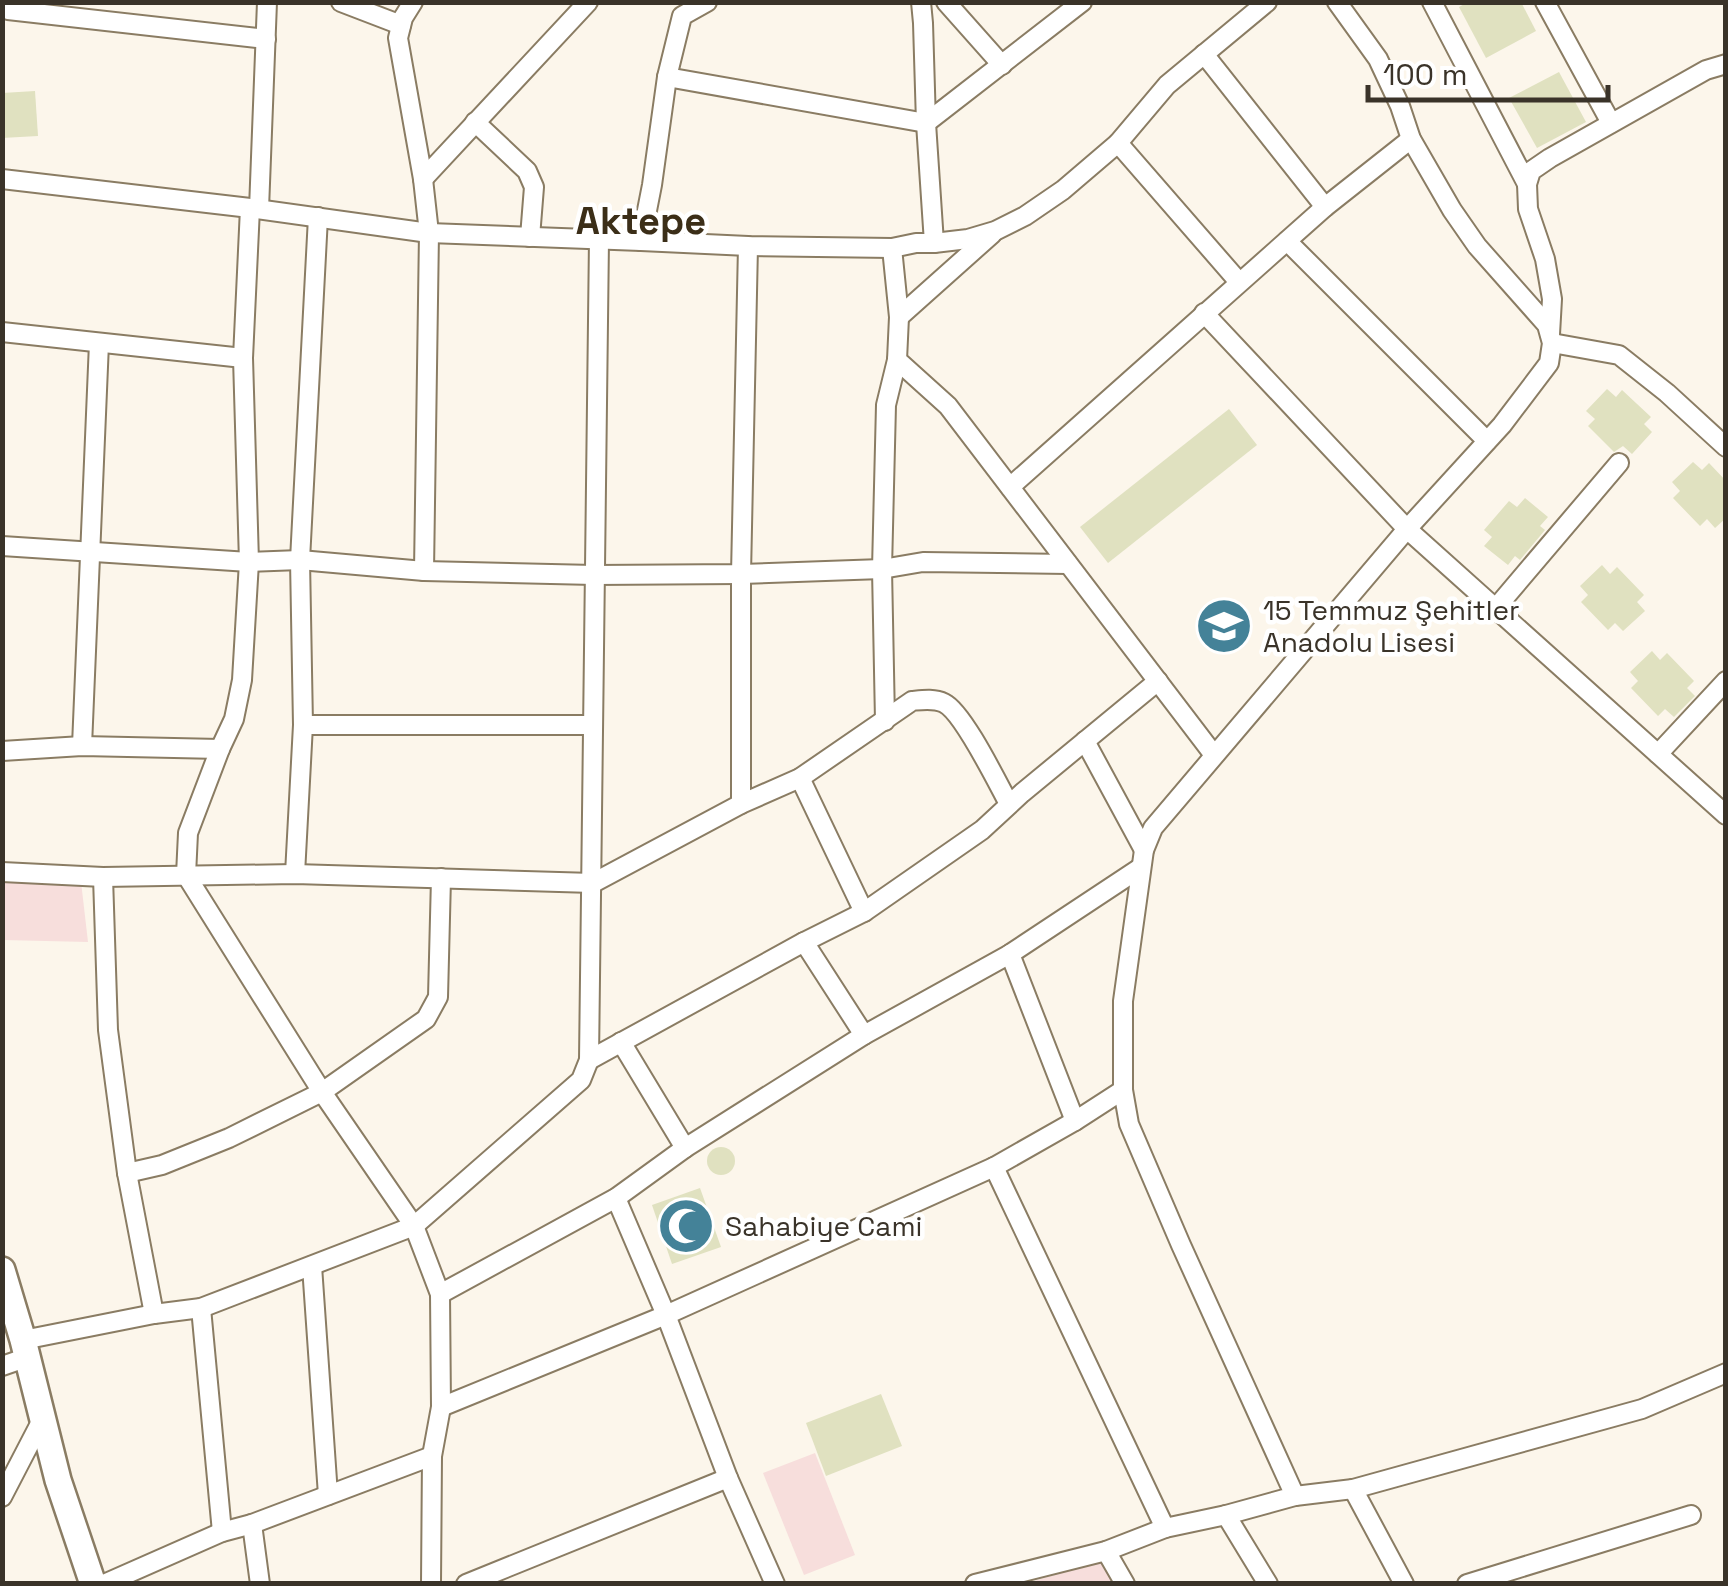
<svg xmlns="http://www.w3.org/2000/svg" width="1728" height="1586" viewBox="0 0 1728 1586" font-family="'Space Grotesk',sans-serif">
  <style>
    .green { fill: #f7dedc }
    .building { fill: #e0e1c0 }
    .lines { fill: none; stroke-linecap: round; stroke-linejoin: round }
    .minor-casing { stroke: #8a7c63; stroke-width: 22 }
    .secondary-casing { stroke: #8a7c63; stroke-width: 30 }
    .minor { stroke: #fff; stroke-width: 18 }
    .secondary { stroke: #fff; stroke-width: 25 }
    .labels { text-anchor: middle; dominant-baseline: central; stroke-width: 9; stroke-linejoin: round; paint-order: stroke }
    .poi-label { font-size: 28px; fill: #3a3329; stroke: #fff; text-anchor: start }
    .district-label { font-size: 38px; font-weight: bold; fill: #3b2e18; stroke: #fff }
  </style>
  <rect width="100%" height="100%" fill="#fcf6eb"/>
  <g class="green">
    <polygon points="3,871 80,873 88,942 3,940"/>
    <polygon points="815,1453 855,1555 804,1575 763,1473"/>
    <polygon points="1111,1558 1126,1584 1024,1584"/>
  </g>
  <g class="building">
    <polygon points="1468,2 1521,2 1536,31 1486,58 1459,7"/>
    <polygon points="1559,72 1586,122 1537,148 1509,98"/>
    <polygon points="35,91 38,136 2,138 2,93"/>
    <polygon points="1607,389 1616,397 1622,390 1651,417 1644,424 1652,432 1632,454 1623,446 1614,452 1588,426 1595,419 1586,411"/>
    <polygon points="1229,409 1257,445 1108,563 1080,527"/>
    <polygon points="1693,462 1702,470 1709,463 1726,481 1726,518 1715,528 1707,519 1700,526 1673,498 1680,491 1672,482"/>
    <polygon points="1525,498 1548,517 1540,526 1545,530 1520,560 1515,556 1508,565 1484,546 1492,537 1484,530 1509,501 1517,507"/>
    <polygon points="1602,565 1610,574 1617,567 1644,595 1637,602 1645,611 1623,631 1615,623 1608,630 1581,602 1588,595 1580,586"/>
    <polygon points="1652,651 1660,660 1667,653 1694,681 1687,688 1695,696 1674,717 1665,709 1658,716 1631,688 1638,681 1630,672"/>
    <circle cx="721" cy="1161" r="14"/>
    <polygon points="700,1188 721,1247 672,1264 652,1205"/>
    <polygon points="881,1394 902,1446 826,1476 806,1423"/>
  </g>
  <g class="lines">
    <g class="minor-casing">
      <g id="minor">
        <polyline points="341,2 401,25"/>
        <polyline points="413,2 403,18 398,38 423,179 429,233 424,571"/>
        <polyline points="946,2 1002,65"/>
        <polyline points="1432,2 1527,184"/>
        <polyline points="1545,2 1611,123"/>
        <polyline points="8,10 266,39"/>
        <polyline points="1204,54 1325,207"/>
        <polyline points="667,77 926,123 1082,2"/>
        <polyline points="475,122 527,171 534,187 530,237"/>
        <polyline points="1118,143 1239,282"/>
        <polyline points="2,179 250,208 429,233 641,241 652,185 667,77 682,16 707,2"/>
        <polyline points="423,179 588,2"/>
        <polyline points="250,208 243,358 249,562 242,680 234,719 220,749 188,833 186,875 322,1092 414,1226 440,1294 441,1407 432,1456 431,1584"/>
        <polyline points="259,209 267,2"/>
        <polyline points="641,241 748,246 892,248 916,243 934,243 926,123 923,23 921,2"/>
        <polyline points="1287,241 1487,441"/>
        <polyline points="934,243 968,239 995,231 1025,216 1063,190 1118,143 1167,85 1267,2"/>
        <polyline points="892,248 899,317 897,360 948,406 1214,755"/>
        <polyline points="1204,313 1407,529 1726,815"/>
        <polyline points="899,317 992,234"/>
        <polyline points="2,332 243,358"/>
        <polyline points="1550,334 1552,299 1545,259 1528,209 1527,184 1531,171 1550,158 1706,70 1726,64"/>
        <polyline points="1552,343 1619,355 1667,393 1726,447"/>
        <polyline points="1010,487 1325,207 1411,139"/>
        <polyline points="2,546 249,562 300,560 424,571 594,575 741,574 882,569 923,562 1068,564"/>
        <polyline points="1495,609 1619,463"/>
        <polyline points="885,721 882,569 886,405 897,360"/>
        <polyline points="303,725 593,725"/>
        <polyline points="1085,741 1144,850"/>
        <polyline points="82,746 99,343"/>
        <polyline points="2,751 82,746 220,749"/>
        <polyline points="1658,754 1726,681"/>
        <polyline points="800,778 864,912"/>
        <polyline points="741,804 741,574 748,246"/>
        <path d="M2 872 103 877 295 874 593 883 741 804 800 778 912 701C922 700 934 698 944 703 963 712 997 782 1009 804"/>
        <polyline points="295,874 303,725 300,560 318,217"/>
        <polyline points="103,877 108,1030 127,1173 154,1314"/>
        <polyline points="804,942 864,1035"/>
        <polyline points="1010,954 1075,1121"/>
        <polyline points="621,1042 685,1148"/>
        <polyline points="589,1060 804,942 864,912 982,830 1022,793 1158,681"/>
        <polyline points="994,1167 1165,1528"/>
        <polyline points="127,1173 162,1165 229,1138 322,1092 426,1019 438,997 441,878"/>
        <polyline points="616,1198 666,1315 728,1478 775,1584"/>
        <polyline points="312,1266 328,1495"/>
        <polyline points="440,1294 616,1198 685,1148 864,1035 1010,954 1140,868"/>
        <polyline points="201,1308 222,1532"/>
        <polyline points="23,1340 154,1314 201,1308 414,1226 581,1080 589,1060 599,239"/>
        <polyline points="2,1366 28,1357"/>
        <polyline points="441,1407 666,1315 994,1167 1075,1121 1123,1090"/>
        <polyline points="1353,1489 1404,1584"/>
        <polyline points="1295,1496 1353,1489 1642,1409 1726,1373"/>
        <polyline points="2,1497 43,1418"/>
        <polyline points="1226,1515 1268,1584"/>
        <polyline points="252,1524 260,1584"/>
        <polyline points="1106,1551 1125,1584"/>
        <polyline points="104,1584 222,1532 252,1524 432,1456"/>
        <polyline points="466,1584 728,1478"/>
        <polyline points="975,1584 1106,1551 1165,1528 1226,1515 1295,1496 1181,1245 1129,1124 1123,1090 1123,1001 1144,850 1153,828 1407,529 1502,425 1549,363 1552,343 1547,325 1477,246 1452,210 1411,139 1400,106 1378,59 1337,2"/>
        <polyline points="1467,1584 1691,1515"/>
      </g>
    </g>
    <g class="secondary-casing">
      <polyline id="secondary" points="2,1270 23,1340 58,1480 93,1584"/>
    </g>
    <use href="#minor" class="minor"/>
    <use href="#secondary" class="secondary"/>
  </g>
  <defs>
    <g id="school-disc" transform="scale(2.875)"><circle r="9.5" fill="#448298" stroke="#fff"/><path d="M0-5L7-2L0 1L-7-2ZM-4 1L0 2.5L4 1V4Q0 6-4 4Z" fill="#fff"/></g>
    <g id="mosque-disc" transform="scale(2.875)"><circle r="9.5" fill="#448298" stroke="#fff"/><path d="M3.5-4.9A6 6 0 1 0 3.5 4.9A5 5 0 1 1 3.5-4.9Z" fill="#fff"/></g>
  </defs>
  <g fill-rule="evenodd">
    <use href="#school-disc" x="1224" y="626"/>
    <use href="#mosque-disc" x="686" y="1226"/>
  </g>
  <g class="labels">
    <g class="poi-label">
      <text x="1263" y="610">15 Temmuz Şehitler<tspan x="1263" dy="32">Anadolu Lisesi</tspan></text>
      <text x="725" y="1226">Sahabiye Cami</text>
    </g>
    <g class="district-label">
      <text x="641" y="221">Aktepe</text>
    </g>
  </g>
  <rect width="1728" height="1586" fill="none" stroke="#3a3329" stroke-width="10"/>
  <path d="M1368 85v15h240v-15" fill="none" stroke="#3a3329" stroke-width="5"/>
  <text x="1383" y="85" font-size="30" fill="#3a3329" stroke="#ffffff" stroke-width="8" paint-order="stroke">100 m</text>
</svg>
